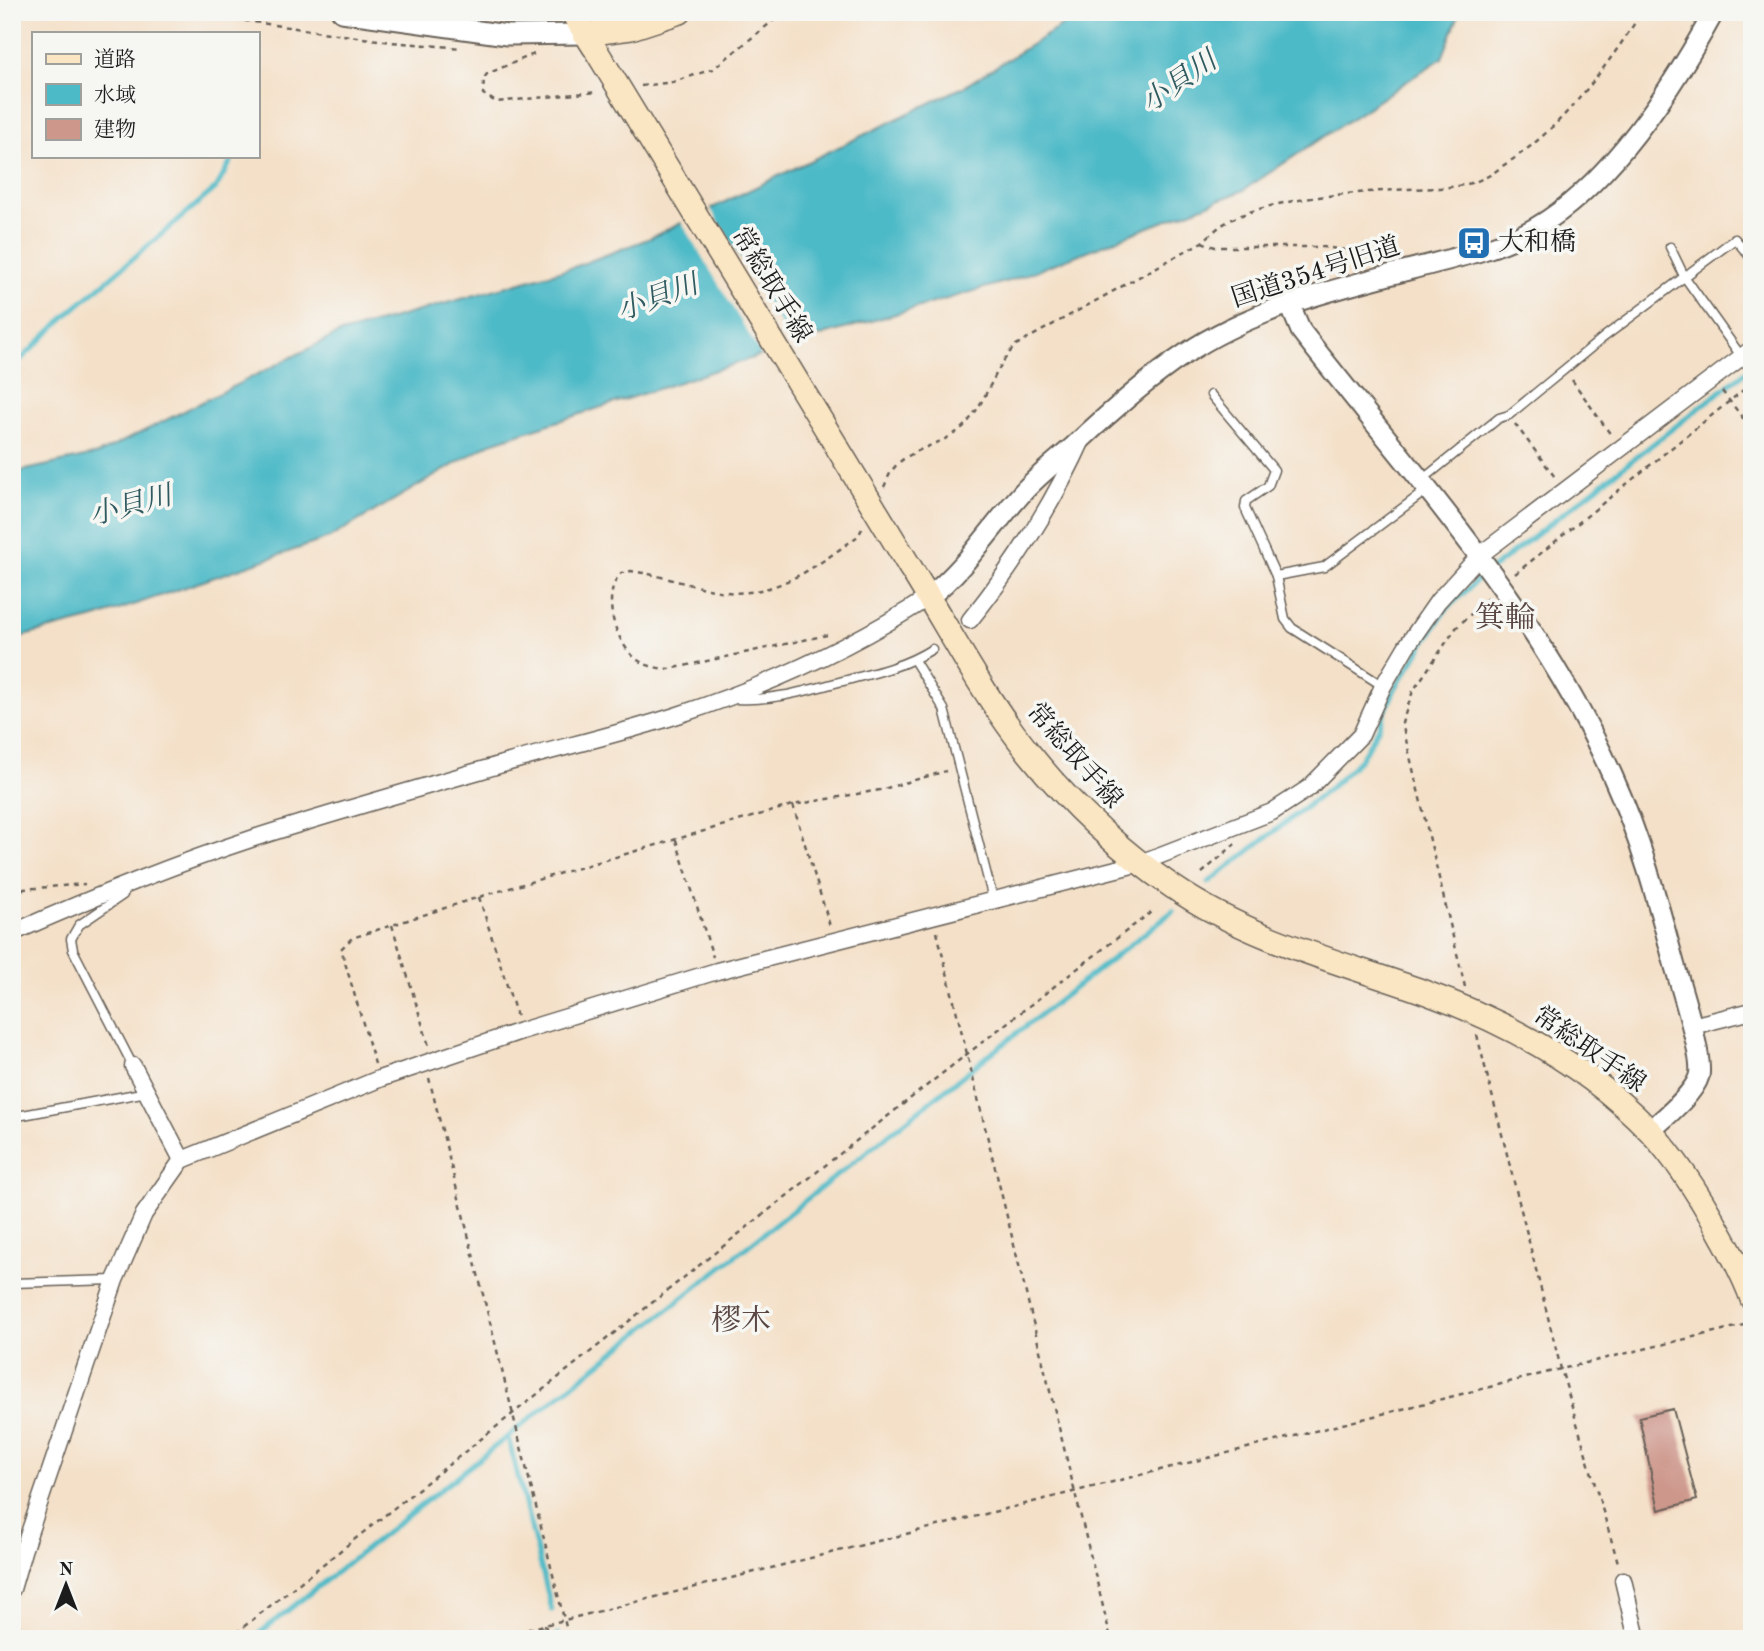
<svg xmlns="http://www.w3.org/2000/svg" width="1764" height="1651" viewBox="0 0 1764 1651" font-family="'Old Standard TT','Noto Serif JP',serif">
  <style>
    .water { fill: #4dbac7; stroke: #346b72; stroke-width: 2 }
    .pier { fill: #f4e0c8 }
    .lines { fill: none; stroke-linecap: round; stroke-linejoin: round }
    .stream { stroke: #4dbac7; stroke-width: 5 }
    .building { fill: #ce978c }
    .service-casing { stroke: #686158; stroke-width: 11 }
    .minor-casing { stroke: #686158; stroke-width: 19 }
    .tertiary-casing { stroke: #686158; stroke-width: 23 }
    .secondary-casing { stroke: #686158; stroke-width: 26 }
    .path { stroke: #686158; stroke-width: 2.5; stroke-dasharray: 5 5; stroke-linecap: butt }
    .service { stroke: #fff; stroke-width: 8 }
    .minor { stroke: #fff; stroke-width: 16 }
    .tertiary { stroke: #fff; stroke-width: 19 }
    .secondary { stroke: #fbe6c3; stroke-width: 23 }
    .secondary-bridge-casing { stroke: #686158; stroke-width: 26; stroke-linecap: butt }
    .secondary-bridge { stroke: #fbe6c3; stroke-width: 23 }
    .labels { text-anchor: middle; dominant-baseline: central; stroke-width: 7; stroke-linejoin: round; paint-order: stroke }
    .poi-label { font-size: 26px; fill: #1c1c1c; stroke: #f6f6f2; text-anchor: start }
    .street-label { font-size: 26px; fill: #1c1c1c; stroke: #f6f6f2 }
    .water-label { font-size: 28px; font-style: italic; fill: #305b60; stroke: #f6f6f2 }
    .quarter-label { font-size: 30px; fill: #5a4743; stroke: #f6f6f2 }
  </style>
  <rect width="100%" height="100%" fill="#f6f6f2"/>
  <filter id="ink" filterUnits="userSpaceOnUse"><feTurbulence type="fractalNoise" baseFrequency=".0143" numOctaves="2"/><feDisplacementMap in="SourceGraphic" scale="14" xChannelSelector="R" yChannelSelector="G"/><feConvolveMatrix kernelMatrix="1 2 1 2 8 2 1 2 1" color-interpolation-filters="sRGB"/></filter>
  <filter id="wash" filterUnits="userSpaceOnUse"><feTurbulence type="fractalNoise" baseFrequency=".00686" numOctaves="4" result="noise"/><feDisplacementMap in="SourceGraphic" scale="28" xChannelSelector="R" yChannelSelector="G"/><feGaussianBlur stdDeviation="1.57" result="paint"/><feColorMatrix in="noise" values="0 0 0 0 0 0 0 0 0 0 0 0 0 0 0 0 0 1.4 0 .05"/><feComposite in="paint" operator="in"/></filter>
  <g filter="url(#wash)">
    <rect width="100%" height="100%" fill="#f4e0c8"/>
    <polygon class="water" points="1084,12 1460,12 1442,58 1242,191 1015,279 827,334 491,443 329,538 95,618 12,639 12,473 98,454 338,334 574,267 648,239 963,87"/>
    <polygon class="pier" points="709,206 795,348 763,358 680,220"/>
    <g class="lines">
      <g class="stream">
        <polyline points="257,51 257,50"/>
        <polyline points="12,368 69,313 216,188 234,156"/>
        <polyline points="1208,883 1330,788 1360,760 1378,729 1395,689 1445,611 1475,582 1752,367"/>
        <polyline points="508,1437 552,1610"/>
        <polyline points="558,1634 559,1639"/>
        <polyline points="252,1639 975,1066 1173,911"/>
      </g>
    </g>
    <g id="blocks">
      <polygon class="building" points="1673,1409 1697,1500 1659,1510 1639,1417"/>
    </g>
  </g>
  <g filter="url(#ink)">
    <use href="#blocks" fill-opacity="0" stroke="#686158" stroke-width="2"/>
    <g class="lines">
      <g class="service-casing">
        <g id="service">
          <polyline points="1670,247 1684,276 1741,356"/>
          <polyline points="1211,395 1274,470 1268,486 1246,501 1245,508 1276,576 1285,619 1292,628 1383,686"/>
          <polyline points="1422,480 1499,418 1509,415 1604,337 1735,239 1752,259"/>
          <polyline points="1276,576 1324,567 1428,489"/>
          <polyline points="914,660 944,709 993,899"/>
          <path d="M737 699C772 701 805 691 839 682 871 674 904 667 932 649"/>
          <polyline points="126,886 123,895 79,925 71,939 73,950 133,1066"/>
          <polyline points="12,1117 147,1092"/>
          <polyline points="12,1283 114,1280"/>
        </g>
      </g>
      <g class="minor-casing">
        <g id="minor">
          <path d="M970 620C1014 565 1053 504 1082 440"/>
          <path d="M12 933C91 898 172 865 254 838 329 814 406 792 482 770 548 750 615 736 681 714 767 686 852 647 929 597"/>
          <polyline points="1692,1026 1752,1011"/>
          <polyline points="133,1066 182,1160"/>
          <polyline points="1623,1580 1637,1639"/>
          <polyline points="12,1589 23,1551 115,1280 144,1214 182,1160 379,1079 521,1031 717,971 1140,863 1272,812 1309,788 1361,735 1383,686 1406,647 1438,601 1480,555 1752,349"/>
          <polyline points="12,1630 13,1639"/>
        </g>
      </g>
      <g class="tertiary-casing">
        <g id="tertiary">
          <polyline points="342,12 507,35 585,34"/>
          <path d="M1290 305 1301 331C1413 475 1538 609 1613 777 1640 837 1657 899 1674 963 1680 985 1704 1058 1699 1076 1694 1094 1664 1118 1650 1131"/>
          <path d="M929 597C967 567 991 527 1024 491 1039 475 1058 460 1075 445 1110 412 1145 381 1185 354 1252 309 1335 289 1412 269 1454 258 1500 249 1537 227 1612 182 1673 87 1714 12"/>
        </g>
      </g>
      <g class="secondary-casing">
        <g id="secondary">
          <polyline points="572,12 594,47"/>
          <polyline points="585,34 631,28 680,12"/>
          <path d="M910 567C949 629 983 696 1029 753 1070 804 1119 850 1173 887 1251 940 1337 961 1424 992 1507 1022 1588 1066 1650 1131 1677 1160 1700 1196 1719 1231 1731 1253 1744 1275 1752 1299"/>
        </g>
      </g>
      <g class="path">
        <polyline points="185,12 391,42 462,48"/>
        <polyline points="534,54 487,74 484,78 483,94 496,102 597,92"/>
        <polyline points="641,86 673,82 713,69 784,12"/>
        <polyline points="1202,242 1215,247 1323,247 1368,253 1400,252"/>
        <polyline points="1572,380 1611,435"/>
        <polyline points="1722,391 1752,430"/>
        <polyline points="1515,424 1555,477"/>
        <path d="M884 487C887 481 889 473 894 468 908 449 944 445 963 427 987 403 993 369 1016 345L1202 242C1208 237 1215 230 1222 225 1265 197 1357 193 1409 189 1433 188 1459 189 1482 179 1490 176 1497 170 1504 165 1562 129 1605 69 1642 12"/>
        <polyline points="1515,574 1752,383"/>
        <path d="M827 635 670 669C657 668 645 667 634 657 614 639 601 595 621 573L631 571C663 575 694 588 726 592 776 598 821 563 858 536L863 527"/>
        <polyline points="793,805 830,926"/>
        <polyline points="676,840 713,957"/>
        <polyline points="1202,873 1235,844"/>
        <polyline points="12,890 85,884"/>
        <polyline points="479,897 517,1017"/>
        <polyline points="392,925 429,1046"/>
        <polyline points="937,932 1111,1639"/>
        <polyline points="1465,987 1402,723 1413,691 1456,628 1489,597"/>
        <polyline points="1477,1035 1561,1369 1619,1566"/>
        <polyline points="375,1064 341,949 352,938 479,897 793,805 880,790 946,771"/>
        <polyline points="429,1078 569,1639"/>
        <polyline points="545,1625 549,1639"/>
        <path d="M228 1639C537 1397 841 1148 1154 910"/>
        <polyline points="489,1639 1561,1369 1752,1323"/>
      </g>
      <use href="#service" class="service"/>
      <use href="#minor" class="minor"/>
      <use href="#tertiary" class="tertiary"/>
      <use href="#secondary" class="secondary"/>
      <g class="secondary-bridge-casing">
        <polyline id="secondary-bridge" points="597,52 910,567"/>
      </g>
      <use href="#secondary-bridge" class="secondary-bridge"/>
    </g>
  </g>
  <defs>
    <g id="bus-square" transform="scale(1.75)"><rect x="-9" y="-9" width="18" height="18" rx="4" fill="#1f6fb2" stroke="#f6f6f2"/><path d="M-5-6H5V4H4V6H2V4H-2V6H-4V4H-5ZM-3.5-4V0h7V-4ZM-3.5 1.2v1.5H-2V1.2ZM2 1.2v1.5H3.5V1.2Z" fill="#fff"/></g>
  </defs>
  <g fill-rule="evenodd">
    <use href="#bus-square" x="1474" y="243"/>
  </g>
  <g class="labels">
    <g class="poi-label">
      <text x="1498" y="243">大和橋</text>
    </g>
    <g class="street-label">
      <text transform="translate(1316 273) rotate(-18)">国道354号旧道</text>
      <text transform="translate(771 285) rotate(59)">常総取手線</text>
      <text transform="translate(1074 756) rotate(49)">常総取手線</text>
      <text transform="translate(1589 1050) rotate(35)">常総取手線</text>
    </g>
    <g class="water-label">
      <text transform="translate(1180 83) rotate(-35)">小貝川</text>
      <text transform="translate(658 299) rotate(-20)">小貝川</text>
      <text transform="translate(131 507) rotate(-15)">小貝川</text>
    </g>
    <g class="quarter-label">
      <text x="1505" y="619">箕輪</text>
      <text x="741" y="1322">樛木</text>
    </g>
  </g>
  <rect width="1764" height="1651" fill="none" stroke="#f6f6f2" stroke-width="42"/>
  <rect x="32" y="32" width="228" height="126" fill="#f6f6f2" stroke="#9f9f9c" stroke-width="2"/>
  <rect x="46" y="54" width="35" height="10" fill="#fbe6c3" stroke="#9f9f9c" stroke-width="2"/>
  <text x="94" y="66" font-size="21" fill="#1c1c1c">道路</text>
  <rect x="46" y="84" width="35" height="21" fill="#4dbac7" stroke="#9f9f9c" stroke-width="2"/>
  <text x="94" y="102" font-size="21" fill="#1c1c1c">水域</text>
  <rect x="46" y="119" width="35" height="21" fill="#ce978c" stroke="#9f9f9c" stroke-width="2"/>
  <text x="94" y="136" font-size="21" fill="#1c1c1c">建物</text>
  <g transform="translate(66 1585)" stroke="#f6f6f2" stroke-width="5" paint-order="stroke">
  <path d="M0-5L12 26L0 18L-12 26Z" fill="#1c1c1c"/>
  <text y="-10" font-size="19" font-weight="bold" text-anchor="middle" fill="#1c1c1c">N</text>
  </g>
</svg>
